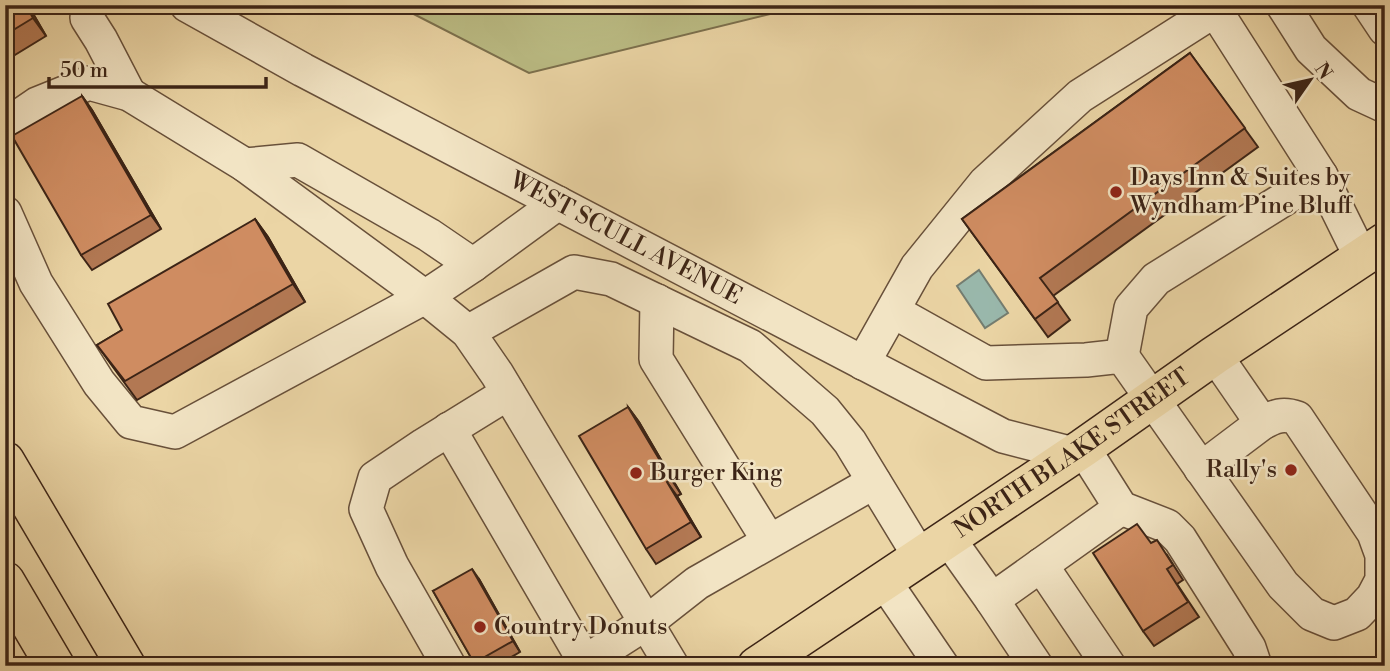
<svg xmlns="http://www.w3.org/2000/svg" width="1390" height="671" viewBox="0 0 1390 671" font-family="'Libre Bodoni',serif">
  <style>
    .green { fill: #bbbc84; stroke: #7c704d; stroke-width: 2 }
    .water { fill: #99b8ac; stroke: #747d70; stroke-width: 2 }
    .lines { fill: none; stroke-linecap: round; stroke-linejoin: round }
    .minor-casing { stroke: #68503a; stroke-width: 36 }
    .major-casing { stroke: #3c2416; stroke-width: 41 }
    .highway-casing { stroke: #3c2416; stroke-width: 41 }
    .minor { stroke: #f2e4c4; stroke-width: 33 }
    .major { stroke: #ebd5a5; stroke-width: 38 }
    .highway { stroke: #ebd5a5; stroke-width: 38 }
    .wall { fill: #b27853; stroke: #3c2416; stroke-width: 2 }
    .shaded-wall { fill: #916244; stroke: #3c2416; stroke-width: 2 }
    .building { fill: #cf8c61; stroke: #3c2416; stroke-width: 2 }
    .poi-dot { fill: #8f2418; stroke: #f2e4c4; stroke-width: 2.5 }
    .labels { text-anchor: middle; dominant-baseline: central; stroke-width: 5; stroke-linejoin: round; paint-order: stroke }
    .poi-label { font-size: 24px; fill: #3c2416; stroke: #f2e4c4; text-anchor: start }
    .street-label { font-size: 24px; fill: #3c2416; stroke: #f2e4c4 }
  </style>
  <rect width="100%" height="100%" fill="#ebd5a5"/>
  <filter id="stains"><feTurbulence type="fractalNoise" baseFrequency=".00286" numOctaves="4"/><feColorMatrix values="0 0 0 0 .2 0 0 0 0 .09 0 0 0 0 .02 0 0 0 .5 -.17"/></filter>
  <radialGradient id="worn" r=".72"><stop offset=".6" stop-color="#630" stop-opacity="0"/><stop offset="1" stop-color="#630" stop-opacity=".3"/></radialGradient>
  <polygon class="green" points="396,5 807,5 529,73"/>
  <polygon class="water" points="979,270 1008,313 985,328 957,286"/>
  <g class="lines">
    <g class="minor-casing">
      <g id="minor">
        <polyline points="88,5 87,18 101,40 129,94"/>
        <path id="s1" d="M187 5 303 70 1003 436 1073 454"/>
        <polyline points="1283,5 1311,49 1359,94 1385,106"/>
        <polyline points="1369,5 1385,29"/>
        <polyline points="5,126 37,104 89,83 129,94 245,165 425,297 468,332 497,374 672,666"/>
        <polyline points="245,165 298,160 429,235 473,265"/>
        <polyline points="5,213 36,283 99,383 131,422 175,432 425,297 473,265 558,203"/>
        <polyline points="657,301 656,359 769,541"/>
        <path d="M893 311 986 363 1086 360 1122 356 1283 585 1312 614 1334 623 1357 614 1373 597 1382 580V555L1374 533 1297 418C1283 413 1275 416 1262 423L1215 355"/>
        <polyline points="468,332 574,272 611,279 750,346 825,411 850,442 920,557"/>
        <polyline points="1122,356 1131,308 1156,279 1321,176"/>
        <polyline points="863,363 917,267 985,183 1080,96 1215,10 1321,176 1361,257"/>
        <polyline points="449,429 585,662"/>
        <polyline points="1083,448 1121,508 1167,526 1180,539 1249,648 1255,666"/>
        <polyline points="1201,469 1262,423"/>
        <polyline points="948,538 992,600 1121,508"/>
        <polyline points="1041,565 1109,666"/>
        <polyline points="884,581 942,666"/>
        <polyline points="992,600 1036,666"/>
        <polyline points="449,666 392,566 366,509 375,478 424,445 508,393"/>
        <polyline points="579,666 646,623 697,583 874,482"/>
      </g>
    </g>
    <g class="major-casing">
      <g id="major">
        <path id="s2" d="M757 666 1083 448 1215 355 1385 242"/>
      </g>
    </g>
    <g class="highway-casing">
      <g id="highway">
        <polyline points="5,461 126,666"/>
        <polyline points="5,581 55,666"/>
      </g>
    </g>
    <use href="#minor" class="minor"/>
    <use href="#major" class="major"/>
    <use href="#highway" class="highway"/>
  </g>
  <g class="wall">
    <polygon points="5,5 28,5 46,36 5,61"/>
    <polygon points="1190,53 1258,147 1053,296 1070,320 1048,337 962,219"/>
    <polygon points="82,96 92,110 161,229 92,270 81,255"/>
    <polygon points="255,219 268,237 305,302 137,400 97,345 122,330"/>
    <polygon points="628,407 639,422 681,494 677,496 701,537 656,564 646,549"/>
    <polygon points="1167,555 1183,580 1177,584 1199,617 1154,646 1143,631"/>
    <polygon points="479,579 520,652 496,666 476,666 433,591"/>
  </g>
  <g class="shaded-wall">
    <polygon points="26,5 28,5 46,36 33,18"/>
    <polygon points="82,96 92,110 161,229 151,215"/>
    <polygon points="255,219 268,237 305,302 293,284"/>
    <polygon points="628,407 639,422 681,494 671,479"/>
    <polygon points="667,482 677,496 701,537 691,522"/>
    <polygon points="472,569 479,579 520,652 513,641"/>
  </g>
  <g class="building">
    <polygon points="5,5 26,5 33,18 5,35"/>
    <polygon points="1190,53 1245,128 1040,278 1058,302 1035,319 962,219"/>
    <polygon points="82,96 151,215 81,255 12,136"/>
    <polygon points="255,219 293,284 125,381 97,345 122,330 108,304"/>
    <polygon points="628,407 671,479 667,482 691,522 646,549 579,436"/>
    <polygon points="1137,524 1151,543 1157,540 1173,565 1167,569 1188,602 1143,631 1093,553"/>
    <polygon points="472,569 513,641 474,663 433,591"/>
  </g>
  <g class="poi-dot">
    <circle cx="1116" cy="192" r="7"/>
    <circle cx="1291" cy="470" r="7"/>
    <circle cx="636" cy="473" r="7"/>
    <circle cx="480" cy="627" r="7"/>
  </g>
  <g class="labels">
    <g class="poi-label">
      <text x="1130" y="178">Days Inn &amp; Suites by<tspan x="1130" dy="28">Wyndham Pine Bluff</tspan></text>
      <text x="1277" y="470" text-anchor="end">Rally's</text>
      <text x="650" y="473">Burger King</text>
      <text x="494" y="627">Country Donuts</text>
    </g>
    <g class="street-label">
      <text stroke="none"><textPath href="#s1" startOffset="497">WEST SCULL AVENUE</textPath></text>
      <text stroke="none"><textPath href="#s2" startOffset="380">NORTH BLAKE STREET</textPath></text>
    </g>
  </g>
  <rect width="1390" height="671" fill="none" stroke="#ebd5a5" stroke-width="28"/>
  <rect x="7" y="7" width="1376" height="657" fill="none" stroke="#3c2416" stroke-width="3.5"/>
  <rect x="14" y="14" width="1362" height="643" fill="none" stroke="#3c2416" stroke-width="2"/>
  <g transform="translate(1310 80) rotate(56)" stroke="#f2e4c4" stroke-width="5" paint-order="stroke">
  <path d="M0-5L12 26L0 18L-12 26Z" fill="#3c2416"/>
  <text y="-10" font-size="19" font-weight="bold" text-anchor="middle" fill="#3c2416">N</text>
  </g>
  <path d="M49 77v10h217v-10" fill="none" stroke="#3c2416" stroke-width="3.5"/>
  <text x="60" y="77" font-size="21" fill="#3c2416" stroke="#f2e4c4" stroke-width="5" paint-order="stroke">50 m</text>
  <rect width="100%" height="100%" filter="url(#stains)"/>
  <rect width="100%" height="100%" fill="url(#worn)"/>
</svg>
